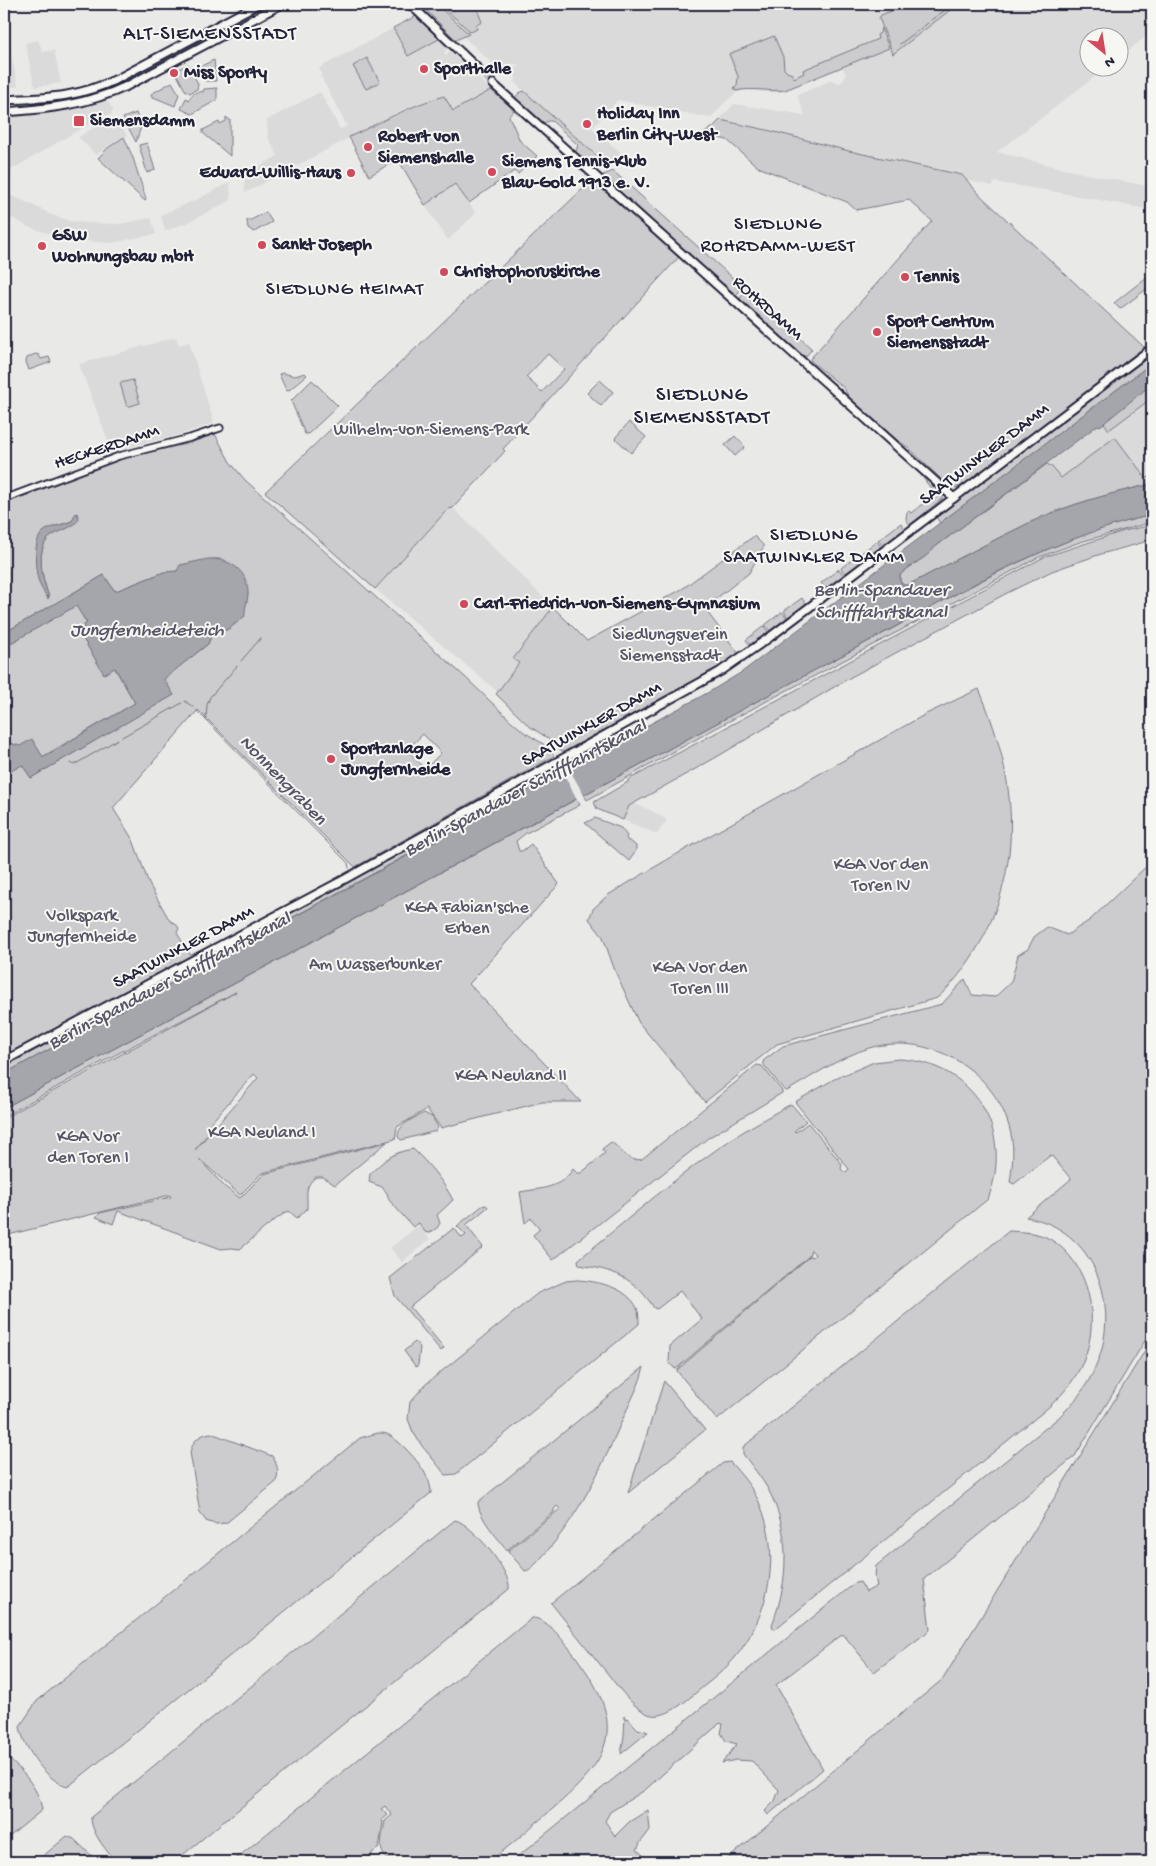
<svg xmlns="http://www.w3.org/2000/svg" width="1156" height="1866" viewBox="0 0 1156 1866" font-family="'Gochi Hand',sans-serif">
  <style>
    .built { fill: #dadada }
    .green { fill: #ccccce; stroke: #777784; fill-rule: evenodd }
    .water { fill: #a5a5ac; stroke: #71717f }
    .pier { fill: #e9e9e7 }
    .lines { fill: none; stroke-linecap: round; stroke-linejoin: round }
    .stream { stroke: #71717f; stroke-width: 1 }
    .major-tunnel { stroke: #c1c1c5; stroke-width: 7; stroke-dasharray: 7 3.5; stroke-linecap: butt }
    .minor-casing { stroke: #22223b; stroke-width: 9 }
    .major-casing { stroke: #22223b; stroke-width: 11 }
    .minor { stroke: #f6f6f2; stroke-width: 5.5 }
    .major { stroke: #f6f6f2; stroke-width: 7 }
    .poi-dot { fill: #d1495b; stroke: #f6f6f2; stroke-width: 2 }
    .labels { text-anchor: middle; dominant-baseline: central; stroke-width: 4; stroke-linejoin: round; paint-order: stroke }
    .poi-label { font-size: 18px; font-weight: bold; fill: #22223b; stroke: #f6f6f2; text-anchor: start }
    .street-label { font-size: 18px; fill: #22223b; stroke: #f6f6f2 }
    .park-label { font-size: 18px; fill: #555567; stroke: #f6f6f2 }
    .neighbourhood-label { font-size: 19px; letter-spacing: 1px; fill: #22223b; stroke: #f6f6f2 }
    .water-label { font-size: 19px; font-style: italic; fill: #565668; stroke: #f6f6f2 }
    .quarter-label { font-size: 20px; letter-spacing: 1px; fill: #22223b; stroke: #f6f6f2 }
  </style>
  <rect width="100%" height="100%" fill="#e9e9e7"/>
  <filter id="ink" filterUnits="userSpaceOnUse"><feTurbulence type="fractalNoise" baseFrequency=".02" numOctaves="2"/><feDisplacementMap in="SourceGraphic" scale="10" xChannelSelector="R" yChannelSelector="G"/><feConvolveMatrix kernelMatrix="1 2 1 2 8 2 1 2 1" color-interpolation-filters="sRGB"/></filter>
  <g filter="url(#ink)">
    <g class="built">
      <polygon points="428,4 1152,4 1152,32 1119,58 1118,38 1088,38 1088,68 1106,68 997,152 1077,172 1152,187 1152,210 1062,193 994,182 993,186 969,181 962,175 849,151 767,130 719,120 734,104 805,115 797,95 832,80 839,83 842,82 846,75 843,67 785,91 775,93 745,90 736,93 724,103 711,118 618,100 592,128 626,157 607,165 513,81 516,81 515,67 520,65 514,64 500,70"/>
      <polygon points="416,16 448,48 444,53 446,55 450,51 491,90 452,112 443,96 402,110 245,193 244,174 278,156 268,137 267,120 320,92 340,129 347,126 320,75 322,74 319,68"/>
      <polygon points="4,22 18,86 4,89"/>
      <polygon points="38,40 43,52 54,50 61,83 35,87 25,43"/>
      <polygon points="107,101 113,109 111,115 107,115 75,132 4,174 4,116 48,113"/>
      <polygon points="114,119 118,120 127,136 96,155 78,137 102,123"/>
      <polygon points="230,182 231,200 189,222 165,231 161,215 200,198"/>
      <polygon points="455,184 476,213 448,240 425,205"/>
      <polygon points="13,196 47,212 46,213 70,221 87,223 119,224 151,218 156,234 111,243 70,240 28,227 4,213 4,200"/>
      <polygon points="176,337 179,345 189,342 214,423 179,435 112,451 79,364"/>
      <polygon points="1152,397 1152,477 1060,479 1052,467 1047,464 1099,424 1100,425 1104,423 1109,429"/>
      <polygon points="453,508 553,607 513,659 519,663 498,692 375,589 448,509"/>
      <polygon points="633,803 650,810 667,820 657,834 623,820 629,806"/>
      <polygon points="419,1225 430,1239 402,1262 390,1248"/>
    </g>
    <g class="green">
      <polygon points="426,4 436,4 469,34 456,40 424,8"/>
      <polygon points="439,4 475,4 482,22 476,25 477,29 471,32"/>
      <polygon points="910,4 958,4 893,54 879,18 881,15"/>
      <polygon points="416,16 439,39 408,56 393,28"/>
      <path d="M881 28 889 48 785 90C769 92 752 87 736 91L734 87 737 86 738 76 729 54 774 36 783 57 784 69 787 72 792 74 794 78 804 73 803 70 878 39 877 35 880 33Z"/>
      <polygon points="210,33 212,34 212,37 175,56 173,53"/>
      <polygon points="170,54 172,58 123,84 121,83 121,80"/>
      <polygon points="367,58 380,82 366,89 353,66"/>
      <polygon points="214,60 216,81 205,81 199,67"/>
      <polygon points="188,64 198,84 197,89 190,93 185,90 175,71"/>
      <polygon points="172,82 179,94 175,106 151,96 151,94"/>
      <path d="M217 88V100L192 114 181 109 186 98 189 100C192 93 196 91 203 92L204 89Z"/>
      <path d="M491 90 514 110 509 116 520 141 537 156 518 174 514 171 469 203 455 184 425 205 398 159 369 176 349 137C382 122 408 106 444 96L453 111Z"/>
      <polygon points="524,91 607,165 594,171 575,154 578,145 552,121 548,121 542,124 514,99 519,93"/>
      <polygon points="136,113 141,127 136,142 123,118"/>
      <polygon points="226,117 230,120 230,156 203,133 203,130 219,122 220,124 226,121"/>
      <polygon points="720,120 767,130 849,151 962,175 981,196 1145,348 960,487 956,488 945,483 908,447 898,441 850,399 844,388 812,362 810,359 932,221 909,200 856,210 847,202 758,167 727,140 703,134 713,127"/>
      <polygon points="124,137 133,158 146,199 145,201 98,158 108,148"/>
      <polygon points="147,143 155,170 147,173 139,145"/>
      <polygon points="613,171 743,287 736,295 725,285 716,280 617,191 603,175"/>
      <path d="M592 180 679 257 503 449 505 451 453 508 448 509 375 589 265 492ZM548 354 564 369 542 392 526 377Z"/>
      <polygon points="266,212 272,222 254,232 248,228 247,220 251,220"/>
      <polygon points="1152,273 1152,285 1120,309 1114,303"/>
      <polygon points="747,290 812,349 806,356 802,356 740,301 740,298"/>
      <polygon points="35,354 39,355 41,359 49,357 51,362 29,370 26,362 27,358"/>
      <polygon points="1152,354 1152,362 1149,364 1147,363 1148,366 940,523 936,517"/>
      <polygon points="283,373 295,376 305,373 307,375 288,391 286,390 279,374"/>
      <polygon points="133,380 140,403 127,407 120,383"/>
      <polygon points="312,380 338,406 308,434 305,434 291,401"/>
      <polygon points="600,380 613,392 601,406 587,393"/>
      <polygon points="1152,384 1152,398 1109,430 1104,423 1105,420"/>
      <polygon points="629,422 646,437 631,453 615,438"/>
      <path d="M215 434 230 462 245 480 466 678 509 719 524 732 545 745 554 756 355 867 198 710 113 808 133 840 149 884 170 921 175 923 179 928 177 933 191 956 4 1057V775L22 764 31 778 173 695 163 679 208 644 211 636C216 633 221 632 226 630 242 623 246 609 248 593L225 560C203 554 186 574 164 572L116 591 114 590 104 575 4 633V504L121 459 190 443ZM75 517V524C67 528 57 531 50 537 34 550 43 580 49 597L36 567 37 542 51 528 72 521ZM423 734 441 753 425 769 407 750Z"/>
      <polygon points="735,436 745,447 735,456 725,445"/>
      <path d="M1115 437 1146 478 1152 477V484C1112 493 1069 504 1031 522 989 542 949 564 908 585H903L900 581V575C911 564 926 559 935 547L1047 464 1052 467 1061 478Z"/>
      <polygon points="921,475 923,475 945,494 942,499 910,525 906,519 907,512 909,511 911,513 935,494"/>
      <path d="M1152 515V522L1080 542 1039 557 718 727 587 800 584 795C686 740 788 684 890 630 975 584 1057 536 1152 515Z"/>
      <polygon points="901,523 905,529 883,546 878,540"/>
      <polygon points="1152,525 1152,540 1101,554 1052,571 1007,593 851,677 715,758 629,806 623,820 597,809 594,802 628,782 628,780 1044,557 1124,531"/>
      <polygon points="754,536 764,546 749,573 704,608 739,654 719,667 563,752 546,737 529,726 496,694 519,663 513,659 553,607 587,641 682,589"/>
      <polygon points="877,541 881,547 864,560 860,554"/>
      <polygon points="858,555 863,561 845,574 841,568"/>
      <polygon points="839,569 844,576 826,589 821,583"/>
      <polygon points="802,598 806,604 788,618 784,611"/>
      <polygon points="76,605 87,624 82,637 104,673 114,667 135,703 42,757 10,743 4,732 4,647"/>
      <polygon points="782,612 787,618 770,631 765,625"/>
      <polygon points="764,626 769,633 751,646 746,640"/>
      <path d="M979 689C1014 771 1026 855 983 938 971 959 956 982 937 998L777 1044 705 1102 639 1023 615 971 603 937 589 919 593 909 608 895 670 858 926 714Z"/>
      <polygon points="559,765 562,771 4,1074 4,1067 373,869"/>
      <path d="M577 799 580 805 526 833 516 841 519 851H522L531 844 559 884 469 984 581 1102H542L441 1128 427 1109 397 1127 395 1139 262 1173 240 1195 199 1159 225 1187 240 1198 264 1174 387 1142 335 1185 323 1177H316C303 1187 308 1195 307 1209L297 1218 289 1211C271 1220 256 1237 240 1249L232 1248 221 1249 118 1211 113 1224 96 1217 100 1213 171 1197 170 1195 4 1236V1118L236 992 115 1055 4 1116V1108ZM254 1074 258 1078 195 1150 214 1126 213 1123 207 1127Z"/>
      <polygon points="595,818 621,828 627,836 626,838 628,841 630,841 636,846 636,851 629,861 585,823"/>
      <path d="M1152 861V1329L1075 1456 924 1579 930 1630 874 1672 843 1634 776 1685 823 1769 768 1815 765 1811 775 1801 779 1790 752 1761 736 1760 722 1763 737 1744 726 1741 721 1733 723 1724 720 1723 645 1790 610 1812 605 1821 615 1836 629 1822 648 1810 650 1830 640 1843 637 1850 643 1855 644 1862H511L855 1583 860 1582 866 1592 877 1586 875 1577 876 1566 1058 1418C1074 1403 1087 1387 1096 1366 1122 1306 1095 1228 1026 1217L1071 1179 1051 1155 1014 1184 1010 1182C1012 1168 1014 1154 1012 1140 1002 1074 932 1030 869 1048 840 1057 813 1076 787 1091L784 1090 764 1065 763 1061 783 1046 942 1004 965 979 972 995 995 997 1011 982 1018 955 1028 949 1034 937 1047 927 1067 935 1090 920Z"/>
      <path d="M899 1059C973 1063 1015 1130 988 1199L717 1420 677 1371V1370L810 1256 813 1257 815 1254 811 1250 809 1256 676 1369 674 1368 669 1362 670 1346 702 1319 680 1291 657 1309 654 1308C634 1277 614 1270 579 1265L578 1260C630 1218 681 1172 738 1135 755 1124 773 1114 791 1104L806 1121 794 1131 796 1132 808 1123 842 1164 841 1169 845 1173 849 1169 795 1102 843 1074 844 1075 874 1062Z"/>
      <path d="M757 1065 762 1066 782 1091V1093L708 1138 553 1260 533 1235 540 1229 531 1218 525 1223 520 1192C542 1188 560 1189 573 1169L577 1173H581L605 1153 602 1149 611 1142C622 1149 627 1163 642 1159Z"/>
      <path d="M424 1113 432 1117 438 1127 436 1131 401 1140 398 1137C398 1124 413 1119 424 1113Z"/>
      <path d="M413 1149C429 1164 443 1181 453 1200L437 1215 440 1223 437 1228 429 1233 425 1232 419 1223 413 1227 389 1200 387 1193 382 1187 369 1182 370 1174C384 1160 393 1152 413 1149Z"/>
      <polygon points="486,1205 488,1207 466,1225 483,1247 410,1307 444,1348 441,1351 395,1296 390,1278 454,1228 462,1238 466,1235 457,1226 482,1206"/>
      <path d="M1009 1231C1023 1232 1037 1232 1050 1239 1090 1263 1101 1320 1083 1362 1074 1382 1060 1398 1043 1412L775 1629 773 1628 772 1625C789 1581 791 1532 768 1489 761 1477 752 1466 743 1454V1447Z"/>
      <path d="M577 1280C597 1281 627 1287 637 1308 639 1313 639 1319 639 1324L456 1474 446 1475 422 1446 413 1432 408 1419 410 1402 426 1384 538 1293 566 1281Z"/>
      <polygon points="1152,1339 1152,1862 724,1862 943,1679"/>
      <polygon points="415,1342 420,1347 418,1365 416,1367 404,1351"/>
      <path d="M644 1367C640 1384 631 1400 624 1416 602 1467 579 1516 542 1557 537 1562 532 1570 525 1571L508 1551 560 1509 557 1506 554 1509V1512L507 1550C498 1538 478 1517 478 1502Z"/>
      <polygon points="664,1381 705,1430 628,1493"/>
      <path d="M211 1433 272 1456C278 1466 279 1471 276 1482L226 1523 215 1524 206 1521 200 1513 190 1452C194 1439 199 1435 211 1433Z"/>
      <path d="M378 1433C381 1433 386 1433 389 1435 405 1445 432 1474 431 1493L69 1786C49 1785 22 1746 20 1726L37 1701 360 1438Z"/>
      <path d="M730 1462C741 1474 752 1487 759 1502 782 1554 770 1615 734 1659 722 1673 706 1684 692 1696 681 1705 663 1720 648 1714 629 1705 616 1683 603 1668 586 1646 568 1625 551 1603L723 1463Z"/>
      <path d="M455 1520C471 1523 512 1572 509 1589L174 1862H116C106 1850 91 1833 91 1817Z"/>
      <path d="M532 1618C546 1618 560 1637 569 1648 635 1730 610 1762 537 1822 529 1829 493 1861 486 1862 479 1864 468 1862 460 1862 436 1862 412 1862 388 1862L389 1860C376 1852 383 1835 385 1821L392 1815 385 1806 381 1809 388 1815 382 1820 383 1822 379 1848 372 1853 370 1862H232Z"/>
      <polygon points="625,1716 638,1729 648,1732 621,1754 624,1736"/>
      <path d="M4 1754C20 1769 39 1787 42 1810L4 1841Z"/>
      <polygon points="67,1836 74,1839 98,1862 36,1862"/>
    </g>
    <g class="water">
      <path d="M1147 362 1150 364 1152 362V384L1104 423 1100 426 1098 425 935 547C926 559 911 564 900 575V581L903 585H908C949 564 989 542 1031 522 1069 504 1112 493 1152 484V515C1095 528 1043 550 991 575L4 1108V1074L353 885 354 883H357L709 692 742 672 1148 366Z"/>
      <path d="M77 513 79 519C73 528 62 530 53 535 33 547 43 580 49 597L48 599C46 595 42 590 40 585 35 574 32 541 43 532 50 526 63 525 72 521L75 514Z"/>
      <path d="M208 559C229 558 248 570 248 593 248 601 244 609 245 616L228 629 211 636 208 644 164 679 174 695 31 778 22 765 4 775V732L10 743 20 746 32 739 43 757 135 703 115 668 104 674 82 637 84 625 87 623 76 606 4 647V633L104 575 114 590 116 591 164 572 177 571 180 565Z"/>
    </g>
    <polygon class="pier" points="567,765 585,797 578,801 561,769"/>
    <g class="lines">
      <g class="stream">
        <polyline points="931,20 954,4"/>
        <polyline points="900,44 928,23"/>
        <polyline points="241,661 260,639 260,637"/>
        <polyline points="185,701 193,707"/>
        <polyline points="197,711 348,863 349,868"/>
        <polyline points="206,720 207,705 210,697 237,666"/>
        <polyline points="122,737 182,703"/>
        <polyline points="70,763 74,765 118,739"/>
      </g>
      <polyline class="major-tunnel" points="478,69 493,84"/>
      <g class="minor-casing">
        <polyline id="minor" points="4,499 119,456 190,438 220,428"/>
      </g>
      <g class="major-casing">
        <g id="major">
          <polyline points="410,4 478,69"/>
          <polyline points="493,84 954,498"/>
          <path d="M4 100C47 98 77 98 117 79L258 4"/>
          <path d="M4 112C47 109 87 105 127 86L282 4"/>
          <polyline points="4,1061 345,879 721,671 770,637 1152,348"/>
        </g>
      </g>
      <use href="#minor" class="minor"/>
      <use href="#major" class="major"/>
    </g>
  </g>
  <g class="poi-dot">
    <circle cx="424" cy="69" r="5"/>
    <circle cx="174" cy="73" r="5"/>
    <rect x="73" y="115" width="12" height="12" rx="2.5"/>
    <circle cx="587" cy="124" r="5"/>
    <circle cx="368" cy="147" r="5"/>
    <circle cx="492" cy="172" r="5"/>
    <circle cx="351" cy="173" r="5"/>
    <circle cx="262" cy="245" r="5"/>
    <circle cx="42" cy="246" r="5"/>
    <circle cx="444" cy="272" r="5"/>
    <circle cx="905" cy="277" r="5"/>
    <circle cx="877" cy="332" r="5"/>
    <circle cx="464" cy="604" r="5"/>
    <circle cx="331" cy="759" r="5"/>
  </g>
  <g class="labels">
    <g class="poi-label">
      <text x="434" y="69">Sporthalle</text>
      <text x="184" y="73">Miss Sporty</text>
      <text x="597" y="114">Holiday Inn<tspan x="597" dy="21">Berlin City-West</tspan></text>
      <text x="90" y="121">Siemensdamm</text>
      <text x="378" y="137">Robert von<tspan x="378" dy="21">Siemenshalle</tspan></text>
      <text x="502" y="162">Siemens Tennis-Klub<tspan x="502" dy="21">Blau-Gold 1913 e. V.</tspan></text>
      <text x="341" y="173" text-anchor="end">Eduard-Willis-Haus</text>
      <text x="52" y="236">GSW<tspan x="52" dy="21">Wohnungsbau mbH</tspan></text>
      <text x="272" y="245">Sankt Joseph</text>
      <text x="454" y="272">Christophoruskirche</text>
      <text x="915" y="277">Tennis</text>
      <text x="887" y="322">Sport Centrum<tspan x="887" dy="21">Siemensstadt</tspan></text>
      <text x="474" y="604">Carl-Friedrich-von-Siemens-Gymnasium</text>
      <text x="341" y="749">Sportanlage<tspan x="341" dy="21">Jungfernheide</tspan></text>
    </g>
    <g class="street-label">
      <text transform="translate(767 309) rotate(42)">ROHRDAMM</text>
      <text transform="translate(107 448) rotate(-18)">HECKERDAMM</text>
      <text transform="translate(985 455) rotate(-37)">SAATWINKLER DAMM</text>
      <text transform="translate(592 725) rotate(-29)">SAATWINKLER DAMM</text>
      <text transform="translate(184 948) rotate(-28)">SAATWINKLER DAMM</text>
    </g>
    <g class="park-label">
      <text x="431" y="430">Wilhelm-von-Siemens-Park</text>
      <text x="670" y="635">Siedlungsverein<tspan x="670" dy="21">Siemensstadt</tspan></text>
      <text x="881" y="865">KGA Vor den<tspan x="881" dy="21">Toren IV</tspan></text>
      <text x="467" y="908">KGA Fabian'sche<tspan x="467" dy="21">Erben</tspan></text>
      <text x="82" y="916">Volkspark<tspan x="82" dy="21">Jungfernheide</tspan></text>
      <text x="375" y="965">Am Wasserbunker</text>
      <text x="700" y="968">KGA Vor den<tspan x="700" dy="21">Toren III</tspan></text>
      <text x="511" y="1076">KGA Neuland II</text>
      <text x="262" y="1133">KGA Neuland I</text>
      <text x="88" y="1137">KGA Vor<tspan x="88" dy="21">den Toren I</tspan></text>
    </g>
    <g class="neighbourhood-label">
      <text x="778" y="225">SIEDLUNG<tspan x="778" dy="22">ROHRDAMM-WEST</tspan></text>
      <text x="345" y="290">SIEDLUNG HEIMAT</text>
      <text x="814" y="536">SIEDLUNG<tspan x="814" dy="22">SAATWINKLER DAMM</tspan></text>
    </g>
    <g class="water-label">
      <text x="881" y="591">Berlin-Spandauer<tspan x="881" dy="22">Schifffahrtskanal</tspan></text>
      <text x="147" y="631">Jungfernheideteich</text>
      <text transform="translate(282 781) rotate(46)">Nonnengraben</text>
      <text transform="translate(526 789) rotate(-28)">Berlin-Spandauer Schifffahrtskanal</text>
      <text transform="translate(170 982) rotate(-28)">Berlin-Spandauer Schifffahrtskanal</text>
    </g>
    <g class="quarter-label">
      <text x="210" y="35">ALT-SIEMENSSTADT</text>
      <text x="702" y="396">SIEDLUNG<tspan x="702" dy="23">SIEMENSSTADT</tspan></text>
    </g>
  </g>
  <rect width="1156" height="1866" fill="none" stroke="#f6f6f2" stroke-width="20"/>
  <rect x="10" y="10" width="1136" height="1846" fill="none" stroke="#22223b" stroke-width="2" filter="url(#ink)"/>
  <g transform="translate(1104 52) rotate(150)"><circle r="24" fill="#f6f6f2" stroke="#a1a1a9"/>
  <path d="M0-4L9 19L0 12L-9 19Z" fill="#d1495b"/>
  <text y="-8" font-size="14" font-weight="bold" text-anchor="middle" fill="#22223b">N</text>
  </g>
</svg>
